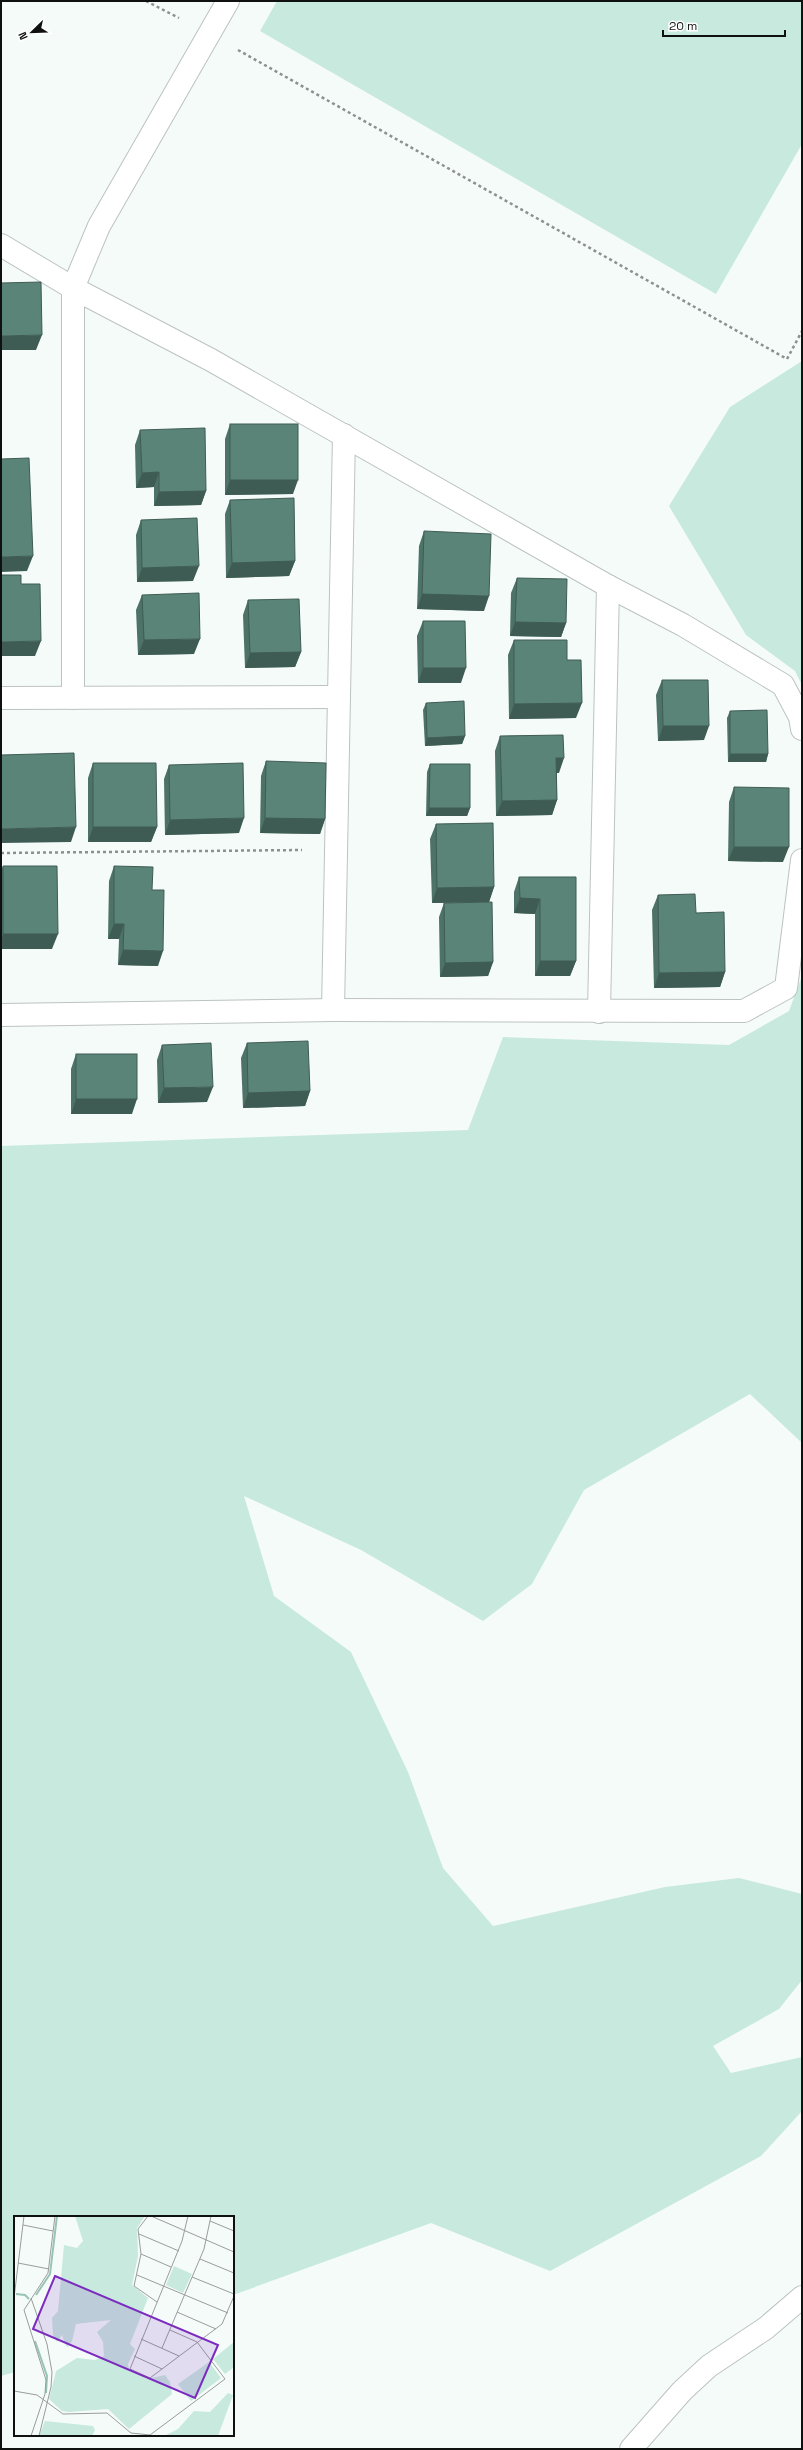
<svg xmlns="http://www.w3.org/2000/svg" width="803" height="2450" viewBox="0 0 803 2450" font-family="'Space Grotesk',sans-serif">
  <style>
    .green { fill: #c8e9de }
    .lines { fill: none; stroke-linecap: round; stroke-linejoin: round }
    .minor-casing { stroke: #bcc3c1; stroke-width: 24 }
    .path { stroke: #8c908f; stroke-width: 2.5; stroke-dasharray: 3 3; stroke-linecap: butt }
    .minor { stroke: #fff; stroke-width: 22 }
    .wall { fill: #4d7267 }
    .shaded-wall { fill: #3f5c54 }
    .building { fill: #5a8478; stroke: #3f5c54 }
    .inset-river { fill: none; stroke: #98c4b6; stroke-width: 2 }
    .inset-road { fill: none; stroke: #999d9c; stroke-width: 1 }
    .view { fill: #7b2cbf; fill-opacity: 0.15; stroke: #7b2cbf; stroke-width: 2 }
    .inset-edge { fill: none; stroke: #0f1110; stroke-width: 2 }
  </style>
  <rect width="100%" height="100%" fill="#f5fbf9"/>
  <g class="green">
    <polygon points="277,1 799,1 802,3 802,144 716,294 260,31"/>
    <polygon points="802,361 802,685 795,671 746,635 669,506 730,407"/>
    <polygon points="802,976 802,1443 750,1394 584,1490 532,1584 483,1621 361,1550 244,1496 274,1596 351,1652 408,1772 443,1868 493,1926 665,1887 739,1878 802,1894 802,1980 779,2009 713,2046 731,2073 802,2057 802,2111 761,2156 550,2271 431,2223 233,2295 233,2217 15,2217 15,2372 1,2376 1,1146 468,1130 503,1037 729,1045 789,1011"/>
  </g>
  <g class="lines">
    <g class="minor-casing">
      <g id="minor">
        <polyline points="1,245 73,288 211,360 608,586 683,625 783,685 800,717 802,729"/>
        <polyline points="1,698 339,697"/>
        <polyline points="73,698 73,288 99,226 228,1"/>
        <polyline points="333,1010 344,435"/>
        <polyline points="599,1012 608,586"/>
        <polyline points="1,1015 333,1010 744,1011 786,988 802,860"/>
        <polyline points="631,2449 682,2391 709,2366 766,2328 802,2297"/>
      </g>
    </g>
    <g class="path">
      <polyline points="146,1 179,18"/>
      <polyline points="238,50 787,359 802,331"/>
      <polyline points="1,853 302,850"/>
    </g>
    <use href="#minor" class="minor"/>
  </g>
  <g class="wall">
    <polygon points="230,424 293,494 225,495 225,439"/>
    <polygon points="140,430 206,491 201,505 154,506 154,487 136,488 135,445"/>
    <polygon points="230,500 295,561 289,576 226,578 225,514"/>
    <polygon points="141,520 193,581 137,582 136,535"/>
    <polygon points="424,531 484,611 417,609 419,546"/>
    <polygon points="517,578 566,623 561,637 510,636 511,593"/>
    <polygon points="142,595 194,654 138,655 136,610"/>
    <polygon points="248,600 301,652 295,667 245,668 243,615"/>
    <polygon points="423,621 461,683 418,683 417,636"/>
    <polygon points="514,640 567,660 576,718 509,719 508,655"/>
    <polygon points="662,680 704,740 658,741 656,695"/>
    <polygon points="426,703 465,736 462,744 425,746 423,710"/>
    <polygon points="730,711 768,754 766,762 728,762 727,718"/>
    <polygon points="500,736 559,773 557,773 557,800 552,815 496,816 495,751"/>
    <polygon points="266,761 325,819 320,834 260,833 261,776"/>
    <polygon points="93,763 157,827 151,842 88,842 88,778"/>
    <polygon points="430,764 470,808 467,816 426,816 427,772"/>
    <polygon points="169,765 239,833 165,835 164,779"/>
    <polygon points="734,787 783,862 728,861 729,802"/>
    <polygon points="436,824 494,887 489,902 432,903 430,839"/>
    <polygon points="3,866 52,949 1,949 1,871"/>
    <polygon points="114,866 152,890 158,966 118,965 119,939 108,939 109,881"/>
    <polygon points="519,877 576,877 576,961 570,976 535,976 535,914 514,913 514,892"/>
    <polygon points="658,895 696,913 725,972 720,987 654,988 652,910"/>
    <polygon points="444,903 493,962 488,976 440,977 439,917"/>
    <polygon points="247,1043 310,1091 305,1106 243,1108 241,1058"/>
    <polygon points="162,1045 207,1102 158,1103 157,1060"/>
    <polygon points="76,1054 132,1114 71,1114 71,1069"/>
  </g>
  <g class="shaded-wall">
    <polygon points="42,335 36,350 1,350 1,336"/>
    <polygon points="159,472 154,487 136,488 142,473"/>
    <polygon points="230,480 298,480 293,494 225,495"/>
    <polygon points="206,491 201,505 154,506 159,492"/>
    <polygon points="33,556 27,571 1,572 1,557"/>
    <polygon points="295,561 289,576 226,578 232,563"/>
    <polygon points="199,566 193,581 137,582 142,568"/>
    <polygon points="422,594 489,596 484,611 417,609"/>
    <polygon points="515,622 566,623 561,637 510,636"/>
    <polygon points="200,639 194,654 138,655 144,640"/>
    <polygon points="41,641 35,656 1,656 1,642"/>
    <polygon points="301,652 295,667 245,668 250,653"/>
    <polygon points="423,668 466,668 461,683 418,683"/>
    <polygon points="582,703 576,718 509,719 514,704"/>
    <polygon points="663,726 709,726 704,740 658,741"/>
    <polygon points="465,736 462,744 425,746 427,738"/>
    <polygon points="730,754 768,754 766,762 728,762"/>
    <polygon points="556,758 564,758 559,773 551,773"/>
    <polygon points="557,800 552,815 496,816 502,801"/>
    <polygon points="429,808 470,808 467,816 426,816"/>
    <polygon points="244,818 239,833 165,835 170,820"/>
    <polygon points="265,818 325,819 320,834 260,833"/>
    <polygon points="76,827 71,842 1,843 1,829"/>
    <polygon points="93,827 157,827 151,842 88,842"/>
    <polygon points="734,847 789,847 783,862 728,861"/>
    <polygon points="494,887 489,902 432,903 437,888"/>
    <polygon points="520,898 540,899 535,914 514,913"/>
    <polygon points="114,924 124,924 119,939 108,939"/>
    <polygon points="3,934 58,934 52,949 1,949 1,941"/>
    <polygon points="123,950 163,951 158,966 118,965"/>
    <polygon points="540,961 576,961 570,976 535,976"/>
    <polygon points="493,962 488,976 440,977 445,963"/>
    <polygon points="725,972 720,987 654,988 659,973"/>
    <polygon points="213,1087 207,1102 158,1103 164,1088"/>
    <polygon points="310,1091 305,1106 243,1108 248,1093"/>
    <polygon points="76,1099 137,1099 132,1114 71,1114"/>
  </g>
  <g class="building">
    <polygon points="41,282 42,335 1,336 1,283"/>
    <rect x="230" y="424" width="68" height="56"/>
    <polygon points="205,428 206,491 159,492 159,472 142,473 140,430"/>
    <polygon points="29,458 33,556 1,557 1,459"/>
    <polygon points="294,498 295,561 232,563 230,500"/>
    <polygon points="197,518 199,566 142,568 141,520"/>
    <polygon points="424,531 491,534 489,596 422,594"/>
    <polygon points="1,575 21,575 21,584 40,584 41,641 1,642"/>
    <polygon points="517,578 567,579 566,623 515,622"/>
    <polygon points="199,593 200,639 144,640 142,595"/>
    <polygon points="299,599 301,652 250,653 248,600"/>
    <polygon points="423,621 465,621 466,668 423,668"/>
    <polygon points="514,640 567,640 567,660 581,660 582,703 514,704"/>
    <polygon points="662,680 708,680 709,726 663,726"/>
    <polygon points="464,701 465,736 427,738 426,703"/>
    <polygon points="767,710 768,754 730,754 730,711"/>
    <polygon points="563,735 564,758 556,758 557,800 502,801 500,736"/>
    <polygon points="74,753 76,827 1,829 1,755"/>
    <polygon points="266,761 326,763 325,819 265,818"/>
    <polygon points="93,763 156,763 157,827 93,827"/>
    <polygon points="243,763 244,818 170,820 169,765"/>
    <polygon points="430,764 470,764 470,808 429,808"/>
    <polygon points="734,787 789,788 789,847 734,847"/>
    <polygon points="493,823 494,887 437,888 436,824"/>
    <polygon points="3,866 57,866 58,934 3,934"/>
    <polygon points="114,866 153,867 152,890 164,890 163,951 123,950 124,924 114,924"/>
    <polygon points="519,877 576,877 576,961 540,961 540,899 520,898"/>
    <polygon points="695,894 696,913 724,912 725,972 659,973 658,895"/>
    <polygon points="492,902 493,962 445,963 444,903"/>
    <polygon points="308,1041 310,1091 248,1093 247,1043"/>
    <polygon points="211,1043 213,1087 164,1088 162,1045"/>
    <rect x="76" y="1054" width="61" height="45"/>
  </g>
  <g transform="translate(14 2216)">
    <rect width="220" height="220" fill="#f5fbf9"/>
    <path d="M61 0H131L123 12 124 40 118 69 134 82 116 128 121 133 114 148 115 153 133 163 151 159 156 166 158 178 115 213 94 193 55 196 48 195 35 183 42 155 63 142 81 144 90 140 89 126 83 116 97 104 62 108 58 125 54 131 52 130 48 119 43 126 39 119 38 102 44 95 50 29 63 32 69 25ZM160 50 178 58 169 77 152 69ZM220 126V151L211 158 199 143ZM195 146 207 162 177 185 164 168ZM214 177 219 179 204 220H150L164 213 180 195 196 196ZM31 205 79 210 81 214 78 220H25Z" fill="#c8e9de"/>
    <path class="inset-river" d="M2 78 11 79 15 83M22 79 36 58 43 0M21 125 33 160 32 177"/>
    <path class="inset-road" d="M134 0 124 13 127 38 120 70 143 86M137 0 220 36M174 0 168 25 116 153 136 162 208 108 220 80M196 5 220 15M9 9 39 15M125 18 165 35M127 38 157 51M186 43 220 57M4 47 35 53M123 59 214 97M178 61 220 78M0 82 10 0M17 82 33 128 38 156 37 171 25 220M163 96 202 113M127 123 165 140M148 132 190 33 197 0M120 140 148 153M0 175 23 179 49 198 93 197 117 217 136 219 211 163 183 126 156 114M17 220 31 178 32 164 10 94 34 57 41 0"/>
    <path class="view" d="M41 60 204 129 181 182 19 113Z"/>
    <rect width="220" height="220" class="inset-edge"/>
  </g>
  <rect width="803" height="2450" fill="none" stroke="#0f1110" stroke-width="4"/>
  <g transform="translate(32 32) rotate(247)" stroke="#ffffff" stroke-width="3" paint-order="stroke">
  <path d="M0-3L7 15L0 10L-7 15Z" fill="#0f1110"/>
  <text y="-6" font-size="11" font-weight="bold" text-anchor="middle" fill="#0f1110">N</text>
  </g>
  <path d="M663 30v6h122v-6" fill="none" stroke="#0f1110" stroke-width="2"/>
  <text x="669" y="30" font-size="12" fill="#0f1110" stroke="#ffffff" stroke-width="3" paint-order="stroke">20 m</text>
</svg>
